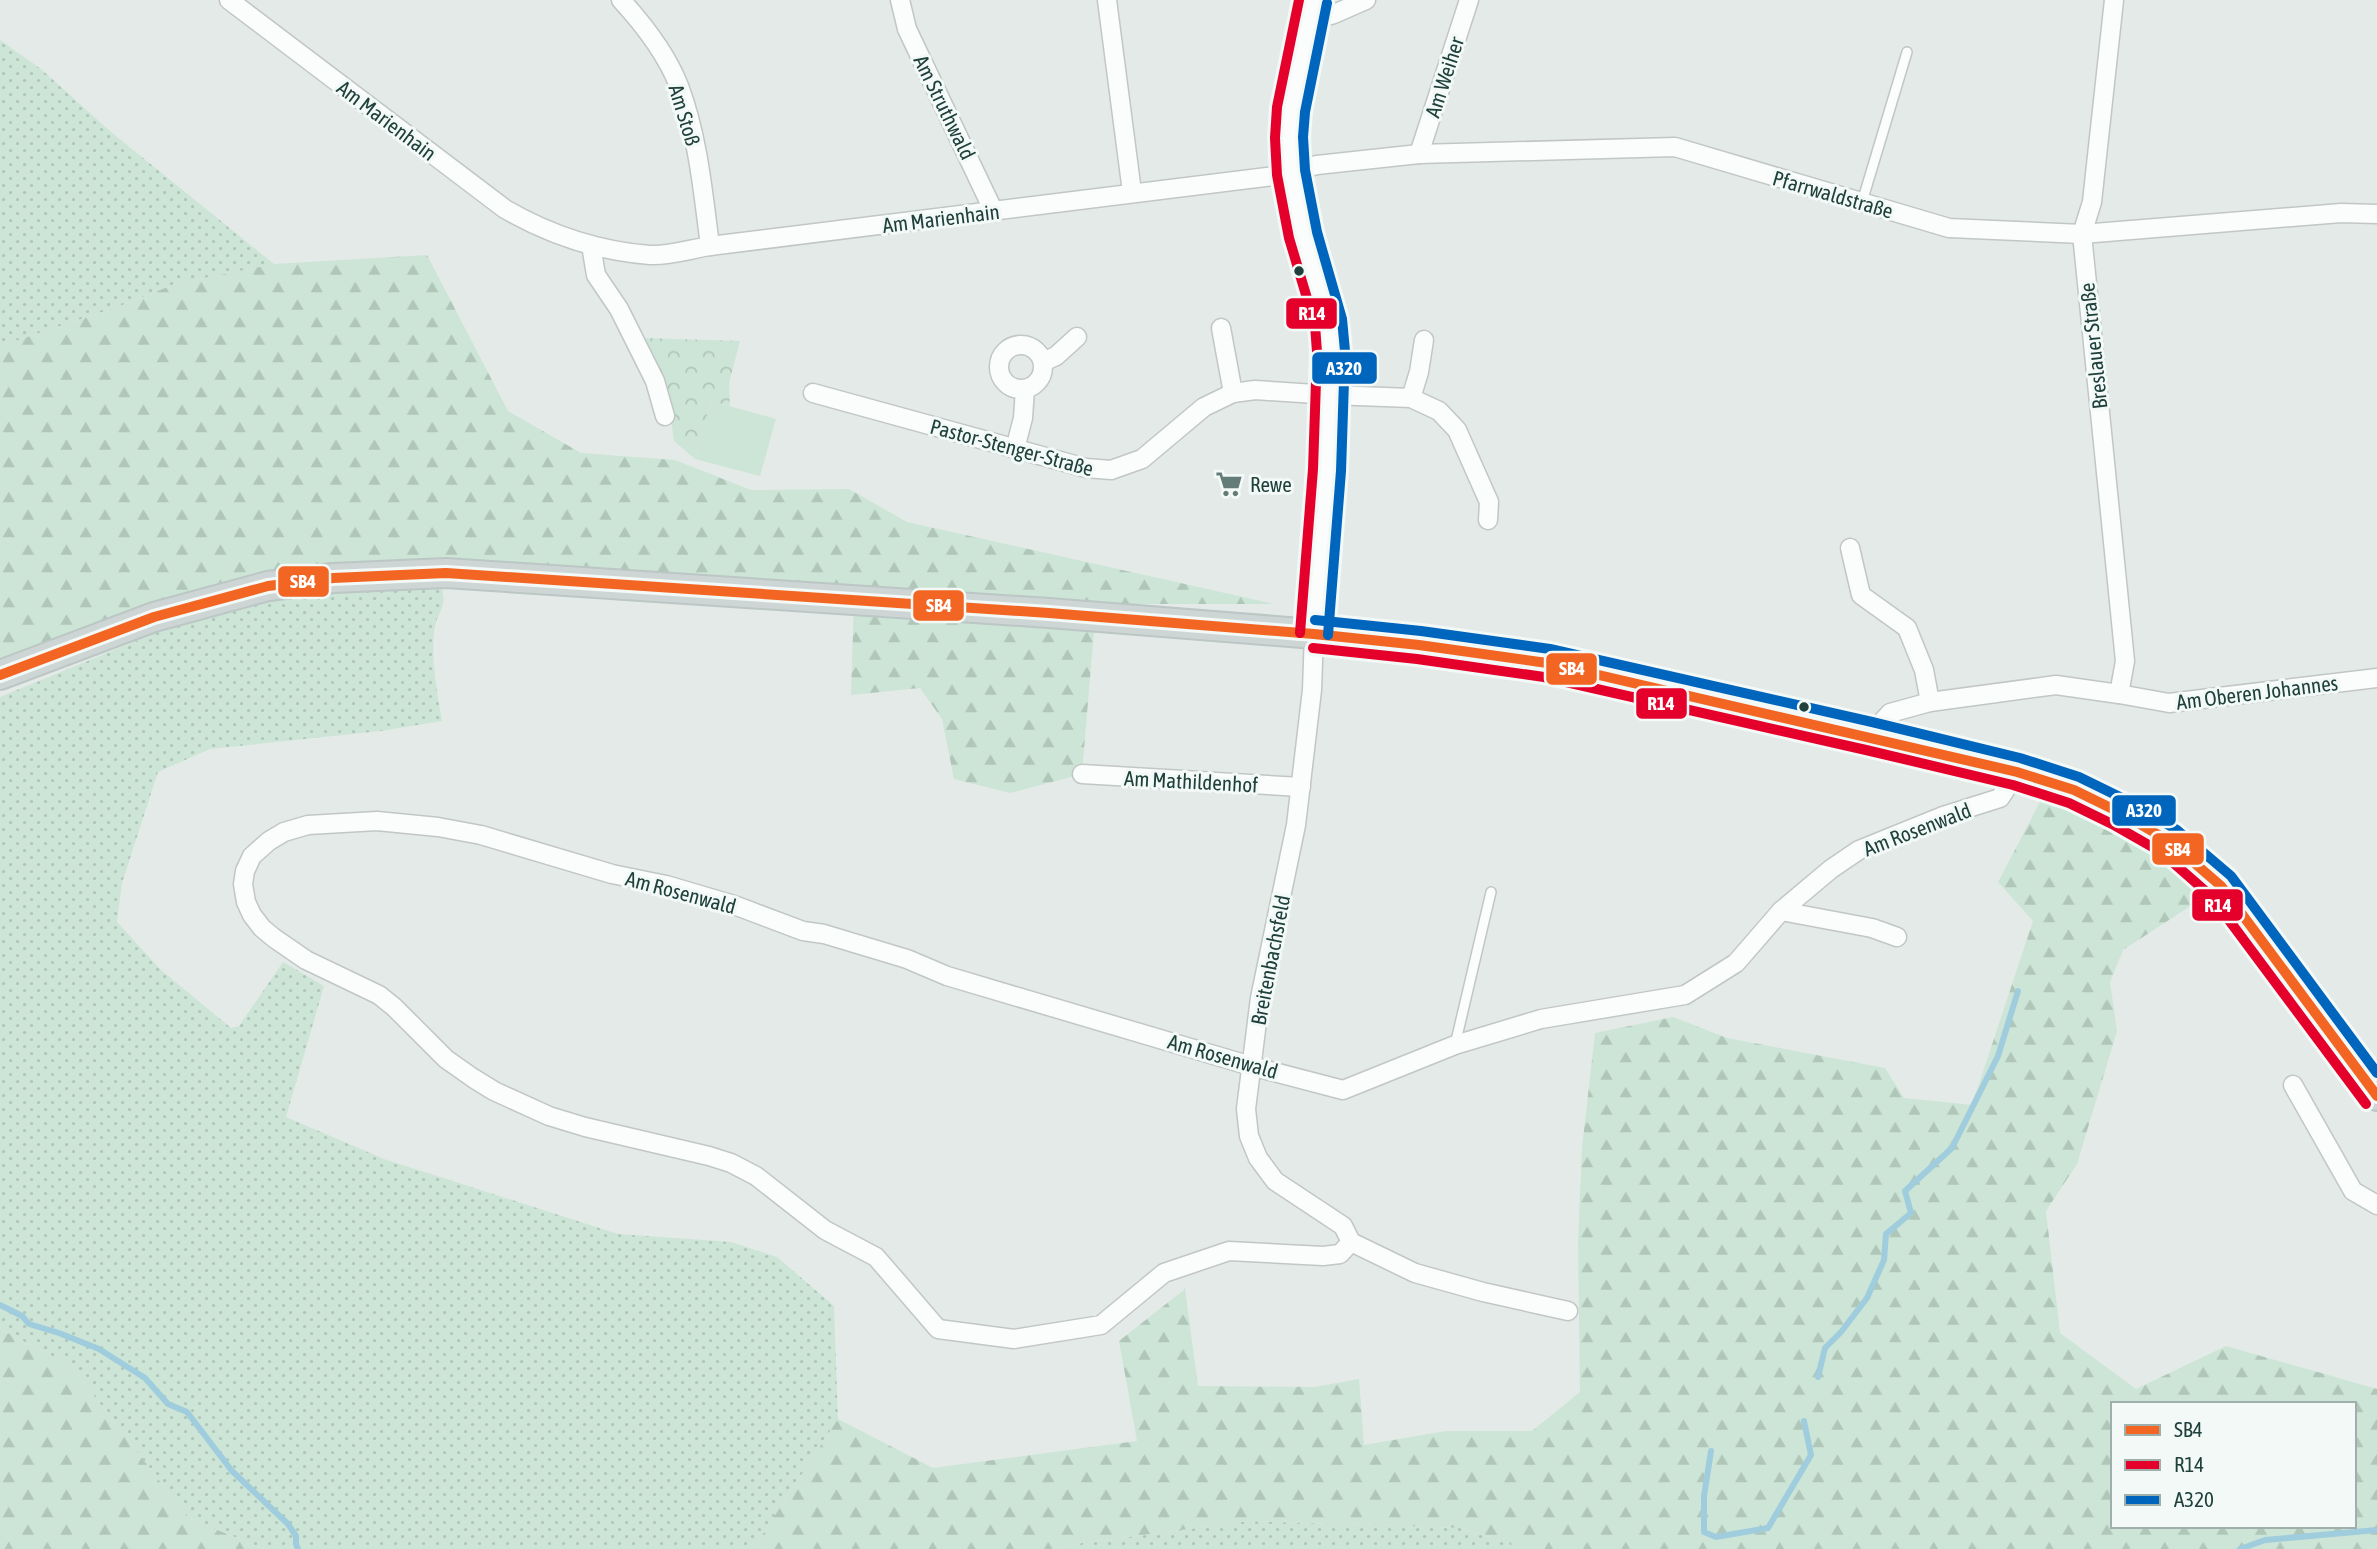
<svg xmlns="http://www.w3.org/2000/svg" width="2377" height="1549" viewBox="0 0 2377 1549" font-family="'Asap Condensed',sans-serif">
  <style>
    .grass { fill: url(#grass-dots) }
    .forest { fill: url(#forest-firs); fill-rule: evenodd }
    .park { fill: url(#park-crowns) }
    .pitch { fill: #cce5d6 }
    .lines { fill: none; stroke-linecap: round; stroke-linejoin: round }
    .stream { stroke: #a0cddd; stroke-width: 6 }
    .lane-casing { stroke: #c1c7c5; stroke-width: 12 }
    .street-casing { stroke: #c1c7c5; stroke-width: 21 }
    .secondary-casing { stroke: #bfc8c6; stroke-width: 28 }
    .primary-casing { stroke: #bcc7c5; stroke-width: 32 }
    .lane { stroke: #fbfcfc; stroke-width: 9 }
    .street { stroke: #fbfcfc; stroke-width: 18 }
    .secondary { stroke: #fbfcfc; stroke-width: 24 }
    .primary { stroke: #cdd6d5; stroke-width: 28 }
    .bus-1-casing { stroke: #f2f9f7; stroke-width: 16 }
    .bus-2-casing { stroke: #f2f9f7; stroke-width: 16 }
    .bus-3-casing { stroke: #f2f9f7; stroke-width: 16 }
    .bus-1 { stroke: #f26522; stroke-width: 10 }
    .bus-2 { stroke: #e4002b; stroke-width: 10 }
    .bus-3 { stroke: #0065bd; stroke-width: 10 }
    .bus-dot { fill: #1f403b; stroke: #f2f9f7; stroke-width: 2.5 }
    .labels { text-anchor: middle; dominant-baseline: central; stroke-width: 6; stroke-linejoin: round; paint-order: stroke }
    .street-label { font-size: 21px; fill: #1f403b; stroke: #f2f9f7 }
    .poi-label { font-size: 21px; fill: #1f403b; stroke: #f2f9f7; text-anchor: start }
    .line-badge { stroke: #f2f9f7; stroke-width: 2.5 }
    .badge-label { font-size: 19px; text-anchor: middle; font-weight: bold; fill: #fff }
  </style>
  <defs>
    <pattern id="grass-dots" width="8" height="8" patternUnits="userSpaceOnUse" patternTransform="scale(1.75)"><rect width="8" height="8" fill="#cce5d6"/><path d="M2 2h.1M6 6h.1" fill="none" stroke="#afc6b9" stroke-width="1.8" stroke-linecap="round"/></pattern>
    <pattern id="forest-firs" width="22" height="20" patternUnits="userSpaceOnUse" patternTransform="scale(1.75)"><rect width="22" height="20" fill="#cce5d6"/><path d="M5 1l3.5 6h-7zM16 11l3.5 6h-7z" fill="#afc6b9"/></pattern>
    <pattern id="park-crowns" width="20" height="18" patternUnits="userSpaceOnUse" patternTransform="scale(1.75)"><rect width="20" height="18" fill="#cce5d6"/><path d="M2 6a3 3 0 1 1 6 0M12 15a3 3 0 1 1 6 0" fill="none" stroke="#afc6b9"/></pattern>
  </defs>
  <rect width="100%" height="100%" fill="#e4eae8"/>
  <g class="grass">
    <polygon points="0,40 41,69 111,132 274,264 175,284 118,307 0,346"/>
    <path d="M441 584C448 610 437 610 434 632 431 661 437 692 442 721L381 731 210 749 158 772 122 883 117 922 161 970 231 1028 239 1026 283 962 324 986 286 1117 384 1159 618 1234 731 1242 777 1257 834 1306 838 1419 753 1549H264L188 1518 71 1366 0 1329V697L158 632 309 591Z"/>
    <polygon points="1249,1521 1463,1528 1523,1549 1056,1549 1075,1544"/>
  </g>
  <g class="forest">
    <polygon points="427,255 508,411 581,453 675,460 751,490 849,489 907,522 1274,604 1092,604 300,573 0,664 0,346 118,307 175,284 274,264"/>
    <polygon points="854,601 1095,618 1082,774 1010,793 954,779 942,719 920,688 851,695"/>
    <path d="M2040 802 2119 812 2221 886 2123 950 2110 982 2117 1031 2077 1164 2046 1211 2060 1333 2136 1389 2226 1346 2377 1389V1549H1523L1463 1528 1249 1521 1075 1544 1056 1549H753L838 1419 933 1468 1137 1441 1119 1341 1185 1289 1198 1386 1315 1387 1359 1379 1364 1445 1446 1431H1532L1580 1392 1578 1242 1582 1148 1595 1033 1673 1017 1727 1038 1885 1068 1904 1098 1972 1105 2033 921 1998 882ZM2113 1404H2354V1526H2113Z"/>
    <polygon points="0,1329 71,1366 188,1518 264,1549 0,1549"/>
  </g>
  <polygon class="park" points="642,338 740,341 729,383 730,406 711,401 695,459 674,441 669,405"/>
  <polygon class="pitch" points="711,401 776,419 760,476 695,459"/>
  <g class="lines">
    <g class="stream">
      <polyline points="0,1305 22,1316 29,1324 59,1333 99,1349 145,1378 168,1404 187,1412 232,1471 288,1524 296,1536 296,1544 298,1549"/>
      <polyline points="1818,1377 1825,1348 1841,1332 1867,1298 1884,1260 1886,1234 1911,1213 1905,1191 1952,1148 1998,1056 2018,991"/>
      <polyline points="1711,1451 1704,1496 1704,1532 1716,1537 1768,1528 1811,1455 1804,1421"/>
      <polyline points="2240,1549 2265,1540 2377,1530"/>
    </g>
    <g class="lane-casing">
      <g id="lane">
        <polyline points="1862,202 1907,52"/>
        <polyline points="1455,1045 1491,892"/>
      </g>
    </g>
    <g class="street-casing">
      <g id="street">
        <path d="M229 0 505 209C550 235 598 251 650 255 669 256 691 249 710 246L1274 176 1317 165 1419 154 1675 147 1949 228 2082 234 2341 213 2377 214"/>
        <path d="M621 0C644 25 666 53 679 86 698 136 703 192 710 246"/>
        <polyline points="900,0 907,29 994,212"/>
        <polyline points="1107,0 1132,192"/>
        <polyline points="2114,0 2092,202 2082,234 2125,661 2119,694"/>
        <polyline points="1308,21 1334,14 1366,0"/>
        <polyline points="1419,154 1469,0"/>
        <polyline points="591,245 596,275 619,309 655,381 665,416"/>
        <polyline points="1221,328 1233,393"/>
        <circle cx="1021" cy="367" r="22"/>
        <polyline points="1043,362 1056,356 1077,337"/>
        <polyline points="813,393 1086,468 1111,470 1142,459 1204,407 1233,393 1255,390 1331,395 1411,398 1439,411 1457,430 1489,502 1488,520"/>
        <polyline points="1411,398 1419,372 1424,340"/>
        <polyline points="1015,449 1023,418 1025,389"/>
        <polyline points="1850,548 1861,595 1907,628 1924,670 1930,702"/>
        <polyline points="1314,634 1312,690 1296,825 1260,998 1246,1109 1249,1136 1258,1158 1275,1181 1343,1226 1351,1242 1415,1273 1483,1292 1568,1311"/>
        <polyline points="1869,736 1890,713 1930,702 2056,685 2119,694 2169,703 2377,678"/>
        <polyline points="1082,774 1301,787"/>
        <polyline points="1781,911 1872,928 1897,937"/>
        <polyline points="2293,1085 2353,1191 2377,1205"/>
        <polyline points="1351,1242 1340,1254 1323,1256 1229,1251 1164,1273 1101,1325 1014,1339 938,1329 876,1257 825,1230 756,1176 731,1163 709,1156 585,1127 549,1116 494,1091 473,1078 446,1059 394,1007 379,995 306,960 274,938 262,928 252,915 246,902 243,884 245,871 252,856 269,841 284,832 308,825 377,821 438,827 481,835 612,874 666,885 734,905 803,931 824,934 907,959 947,976 1251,1066 1343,1090 1455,1045 1541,1019 1685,995 1736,963 1781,911 1831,869 1859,850 1943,816 2000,798 2017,772"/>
      </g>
    </g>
    <g class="secondary-casing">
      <polyline id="secondary" points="1313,0 1291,110 1289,137 1291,172 1303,235 1329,323 1331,352 1327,470 1314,634"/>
    </g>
    <g class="primary-casing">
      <polyline id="primary" points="0,675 154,617 268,586 333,578 446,573 1049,613 1314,634 1419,645 1547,663 1869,736 2017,772 2074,790 2119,812 2169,841 2221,886 2377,1096"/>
    </g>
    <use href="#lane" class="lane"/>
    <use href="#street" class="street"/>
    <use href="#secondary" class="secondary"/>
    <use href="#primary" class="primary"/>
    <g class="bus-1-casing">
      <polyline id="bus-1" points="0,675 154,617 268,586 333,578 446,573 1049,613 1314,634 1419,645 1547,663 2017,772 2074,790 2119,812 2169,841 2221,886 2377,1096"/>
    </g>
    <g class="bus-2-casing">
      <g id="bus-2">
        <polyline points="1299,0 1277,107 1275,138 1277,175 1289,238 1315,325 1317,352 1313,469 1300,633"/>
        <polyline points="1313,648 1417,659 1544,677 1866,750 2013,785 2069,803 2112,824 2161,852 2211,896 2366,1104"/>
      </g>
    </g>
    <g class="bus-3-casing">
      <g id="bus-3">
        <polyline points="1327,3 1305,112 1303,137 1305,170 1317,232 1342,319 1345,351 1341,471 1328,635"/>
        <polyline points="1315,620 1421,631 1550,649 1872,722 2020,758 2079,777 2126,800 2177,830 2231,876 2377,1073"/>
      </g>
    </g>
    <use href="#bus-1" class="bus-1"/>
    <use href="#bus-2" class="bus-2"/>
    <use href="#bus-3" class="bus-3"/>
  </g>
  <defs>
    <g id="supermarket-bare" transform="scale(2.1)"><path d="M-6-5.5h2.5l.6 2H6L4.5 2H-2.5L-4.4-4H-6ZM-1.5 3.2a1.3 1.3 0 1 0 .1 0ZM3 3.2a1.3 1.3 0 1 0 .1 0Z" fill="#647c78" stroke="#f2f9f7" stroke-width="2.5" paint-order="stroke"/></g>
  </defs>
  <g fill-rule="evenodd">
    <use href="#supermarket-bare" x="1229" y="484"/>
  </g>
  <g class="bus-dot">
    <circle cx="1299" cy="271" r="6"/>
    <circle cx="1804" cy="707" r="6"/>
  </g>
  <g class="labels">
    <g class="street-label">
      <text transform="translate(1444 77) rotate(-72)">Am Weiher</text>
      <text transform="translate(945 107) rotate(64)">Am Struthwald</text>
      <text transform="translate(685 115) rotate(73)">Am Stoß</text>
      <text transform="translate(387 120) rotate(37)">Am Marienhain</text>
      <text transform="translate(1833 194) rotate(16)">Pfarrwaldstraße</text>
      <text transform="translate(941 218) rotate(-7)">Am Marienhain</text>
      <text transform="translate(2093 346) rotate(-96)">Breslauer Straße</text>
      <text transform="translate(1012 447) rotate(15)">Pastor-Stenger-Straße</text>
      <text transform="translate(2257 692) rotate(-7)">Am Oberen Johannes</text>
      <text transform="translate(1191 781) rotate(3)">Am Mathildenhof</text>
      <text transform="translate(1917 829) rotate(-21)">Am Rosenwald</text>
      <text transform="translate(681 892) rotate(15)">Am Rosenwald</text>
      <text transform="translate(1270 960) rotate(-79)">Breitenbachsfeld</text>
      <text transform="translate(1223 1056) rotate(16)">Am Rosenwald</text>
    </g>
    <g class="poi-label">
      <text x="1250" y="484">Rewe</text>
    </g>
  </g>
  <g class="line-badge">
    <rect x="1285" y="297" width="53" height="33" rx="7" fill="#e4002b"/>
    <rect x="1311" y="351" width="67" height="34" rx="7" fill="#0065bd"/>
    <rect x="277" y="565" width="53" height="33" rx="7" fill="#f26522"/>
    <rect x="912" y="589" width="53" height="33" rx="7" fill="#f26522"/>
    <rect x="1545" y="652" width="53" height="34" rx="7" fill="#f26522"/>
    <rect x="1635" y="687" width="53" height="33" rx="7" fill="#e4002b"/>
    <rect x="2111" y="794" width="66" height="33" rx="7" fill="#0065bd"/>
    <rect x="2151" y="832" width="54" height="34" rx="7" fill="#f26522"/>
    <rect x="2191" y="888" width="53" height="34" rx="7" fill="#e4002b"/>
  </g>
  <g class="badge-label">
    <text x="1312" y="320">R14</text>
    <text x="1344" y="375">A320</text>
    <text x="303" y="588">SB4</text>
    <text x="939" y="612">SB4</text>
    <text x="1572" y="675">SB4</text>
    <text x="1661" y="710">R14</text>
    <text x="2144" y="817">A320</text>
    <text x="2178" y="856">SB4</text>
    <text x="2218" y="912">R14</text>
  </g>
  <rect x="2111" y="1402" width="245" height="126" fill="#f2f9f7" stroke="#9eafac" stroke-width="2"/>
  <rect x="2125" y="1425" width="35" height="10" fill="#f26522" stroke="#9eafac" stroke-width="2"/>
  <text x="2174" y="1437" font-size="21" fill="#1f403b">SB4</text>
  <rect x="2125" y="1460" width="35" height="10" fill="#e4002b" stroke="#9eafac" stroke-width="2"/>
  <text x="2174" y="1472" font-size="21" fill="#1f403b">R14</text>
  <rect x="2125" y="1495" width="35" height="10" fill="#0065bd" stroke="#9eafac" stroke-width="2"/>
  <text x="2174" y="1507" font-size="21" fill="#1f403b">A320</text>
</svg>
